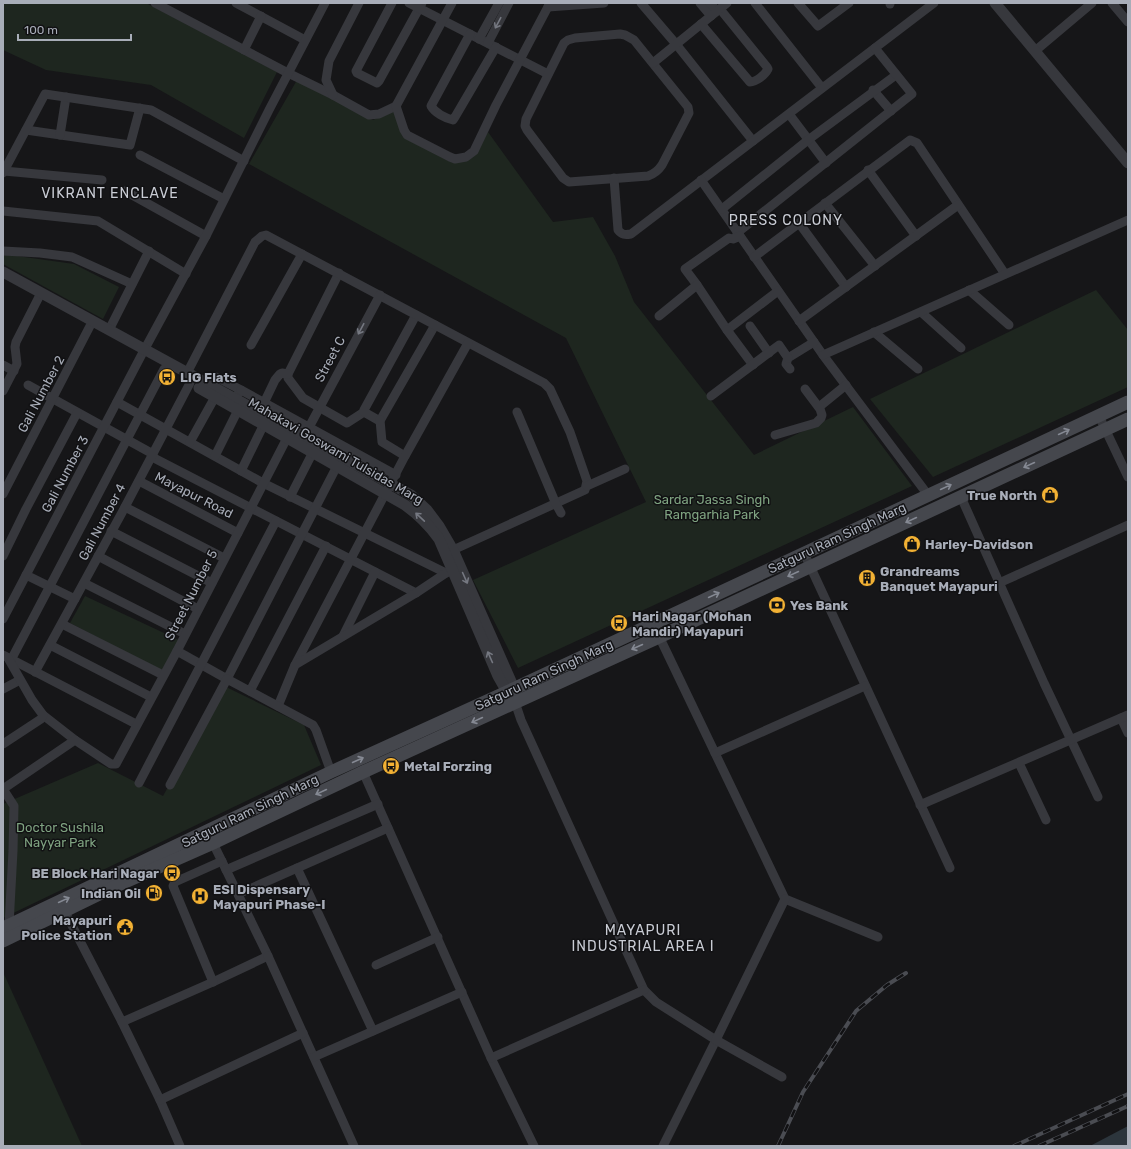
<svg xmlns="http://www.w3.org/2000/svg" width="1131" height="1149" viewBox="0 0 1131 1149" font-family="Rubik,sans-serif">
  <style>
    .green { fill: #1e261f }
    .water { fill: #2c353c }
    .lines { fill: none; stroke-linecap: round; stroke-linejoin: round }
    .minor { stroke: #37383d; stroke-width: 9 }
    .tertiary { stroke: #37383d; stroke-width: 11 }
    .secondary { stroke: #45474d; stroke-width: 13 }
    .rail-casing { stroke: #4a4c52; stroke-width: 4 }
    .rail { stroke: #111113; stroke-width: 2.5; stroke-dasharray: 8; stroke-linecap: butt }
    .oneway { stroke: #757881 }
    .oneway2 { stroke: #858993 }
    .labels { text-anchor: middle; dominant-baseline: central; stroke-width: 3; stroke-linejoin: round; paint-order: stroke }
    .street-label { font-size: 13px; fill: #a8adb8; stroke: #111113 }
    .poi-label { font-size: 13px; font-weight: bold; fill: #a8adb8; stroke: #111113; text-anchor: start }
    .park-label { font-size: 13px; fill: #7fa381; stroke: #111113 }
    .neighbourhood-label { font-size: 14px; letter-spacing: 1px; fill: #c9ccd4; stroke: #111113 }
  </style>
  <rect width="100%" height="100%" fill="#161618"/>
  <g class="green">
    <polygon points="3,3 146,3 277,72 244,138 151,85 46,70 3,50"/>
    <polygon points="297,80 373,120 394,110 403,137 453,163 477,153 488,132 553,222 593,217 615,256 634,302 754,455 853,407 912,486 518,668 473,580 646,502 566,338 249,164"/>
    <polygon points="3,254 74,264 119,287 103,319 3,264"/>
    <polygon points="1096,290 1128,330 1128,387 933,477 870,399"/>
    <polygon points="85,596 179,640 162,671 70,623"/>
    <polygon points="224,686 304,725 321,765 3,918 3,804 98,763 163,796"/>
    <polygon points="3,972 82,1146 3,1146"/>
  </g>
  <polygon class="water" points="1128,1126 1128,1146 1090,1146"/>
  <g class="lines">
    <g class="minor">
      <polyline points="155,3 288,73 333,95 369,115 379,114 396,106"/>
      <polyline points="236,3 305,40"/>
      <polyline points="392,3 356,71 357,73 377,83 379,81 422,3"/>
      <polyline points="409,3 548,74"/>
      <polyline points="452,3 396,106 404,130 407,135 450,157 455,159 466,157 474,151 496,105 550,3"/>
      <polyline points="641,3 676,44 753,141"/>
      <polyline points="700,3 711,16"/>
      <polyline points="710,3 717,11"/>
      <polyline points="755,3 822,88"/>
      <polyline points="798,3 818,26 849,3"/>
      <polyline points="890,3 890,4"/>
      <polyline points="1112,3 1128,22"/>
      <polyline points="548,7 604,3"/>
      <path d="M701 24 750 82C756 82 765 75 768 69L767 67 720 9"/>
      <path d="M470 34 431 106C435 113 445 118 453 120L455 117 496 47"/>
      <path d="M620 34 625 35 634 40 688 107 689 113 662 165C658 171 654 174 648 176L569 182 563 178 527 130 525 126 526 119 564 43 568 40 575 38Z"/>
      <polyline points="479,39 499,3"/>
      <polyline points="488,43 509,3"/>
      <polyline points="244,50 261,16"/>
      <polyline points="1035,51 1092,3"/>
      <polyline points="653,63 727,3"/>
      <polyline points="873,90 891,111"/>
      <polyline points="333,95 326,80 329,61 359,3"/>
      <polyline points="789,114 826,163"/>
      <polyline points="26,130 130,145 140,108"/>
      <polyline points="60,135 66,97"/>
      <polyline points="140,155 224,199"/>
      <polyline points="868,170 916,236"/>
      <polyline points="4,171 102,180"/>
      <polyline points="3,173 45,94 151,110 244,161"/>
      <path d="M614 178 618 230C622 235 625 235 631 234L934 3"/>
      <polyline points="701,180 823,355 928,495"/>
      <polyline points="125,191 206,236"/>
      <polyline points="825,203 875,266"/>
      <polyline points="722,209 808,140 896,75"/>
      <polyline points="3,211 98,221 186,274"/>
      <polyline points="799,223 846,287"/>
      <polyline points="737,233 912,94 875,48"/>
      <polyline points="740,236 733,239 729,238 685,269 697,285 727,330 778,291"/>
      <polyline points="3,251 40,253 72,257 132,284"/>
      <polyline points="754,257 910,140 917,143 1005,274"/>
      <polyline points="339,273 288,374 288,378 303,398 347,423 364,412"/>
      <polyline points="969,290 1009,325"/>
      <polyline points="921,312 961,348"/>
      <polyline points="416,315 364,410 364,412 378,420 381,419 435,325"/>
      <polyline points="659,316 697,285"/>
      <polyline points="799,321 958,205"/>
      <polyline points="750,326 769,353"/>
      <polyline points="109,330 149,251"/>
      <polyline points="727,330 753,365"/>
      <polyline points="874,332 918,369"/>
      <polyline points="251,345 302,254"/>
      <polyline points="823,355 1128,220"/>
      <polyline points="3,365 14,371"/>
      <polyline points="790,369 786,364 788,358 814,342"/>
      <polyline points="187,373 255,242 262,236 266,235 544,383 550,389 570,432 587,481 585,490 453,550"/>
      <polyline points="216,377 241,390 238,394"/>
      <polyline points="28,385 153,454"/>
      <polyline points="241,390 396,475"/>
      <polyline points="3,391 17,364 15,347 16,342 41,293"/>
      <polyline points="711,396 779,345 788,358"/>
      <polyline points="117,402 263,483 446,573"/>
      <polyline points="264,403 275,380 280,374 282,373 288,374"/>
      <polyline points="819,407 846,385"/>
      <polyline points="517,412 556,504 561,513"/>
      <polyline points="1099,416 1128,477"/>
      <polyline points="380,420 382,442 405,456"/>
      <polyline points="307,431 380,295"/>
      <polyline points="775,435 816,423 821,418 822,415 820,409 805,389"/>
      <polyline points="190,442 215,397"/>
      <polyline points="215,456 238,410"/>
      <polyline points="152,457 416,593"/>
      <polyline points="241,471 264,424"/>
      <polyline points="139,481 238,533"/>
      <polyline points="587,486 625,469"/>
      <polyline points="3,494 90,326"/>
      <polyline points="290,497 313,452"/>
      <polyline points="961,497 1044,683 1098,797"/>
      <polyline points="125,507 224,558"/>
      <polyline points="111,531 212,583"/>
      <polyline points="804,553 950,868"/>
      <polyline points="3,556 26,509 77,413"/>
      <polyline points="98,556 198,609"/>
      <polyline points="26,575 75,599"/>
      <polyline points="84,583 185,634"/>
      <polyline points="999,583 1128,525"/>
      <polyline points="3,619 141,356 206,236 269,110 325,3"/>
      <polyline points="62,624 163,675"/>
      <polyline points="657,632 785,899 878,937"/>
      <polyline points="343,636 375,572"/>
      <polyline points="50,645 151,697"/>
      <polyline points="177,651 227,679 337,466"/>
      <polyline points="3,655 136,724"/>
      <polyline points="11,660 164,369"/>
      <polyline points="295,665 405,456 468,343"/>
      <polyline points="35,672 125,507 190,383"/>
      <polyline points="3,689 20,680"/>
      <polyline points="250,691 326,546"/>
      <polyline points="515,702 521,720 644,990 656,1002 716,1040 663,1146"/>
      <polyline points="278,706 295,665 416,593 449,571"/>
      <polyline points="43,715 75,740"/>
      <polyline points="1121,718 1128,733"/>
      <polyline points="3,744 41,719 43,715 32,700 8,658"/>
      <polyline points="715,753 865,686"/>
      <polyline points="1019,763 1046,820"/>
      <polyline points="363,772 491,1058 534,1146"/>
      <polyline points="139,783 276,521"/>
      <polyline points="170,785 227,679 313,725 316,730 331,772"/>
      <polyline points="920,805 1128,715"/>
      <polyline points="297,868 373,1031"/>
      <polyline points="226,870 378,804"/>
      <polyline points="238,894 388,828"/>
      <polyline points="65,912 122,1022 213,982 268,956 213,843"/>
      <polyline points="9,925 13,851 14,806 3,789 75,740 111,764 116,764 177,651 287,438"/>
      <polyline points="268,956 354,1146"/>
      <polyline points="376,965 438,937"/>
      <polyline points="213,982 173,886 175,882 222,861"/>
      <polyline points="122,1022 160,1100 180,1146"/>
      <polyline points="314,1057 462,992"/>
      <polyline points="491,1058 644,990"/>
      <polyline points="782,1077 716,1040 785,899"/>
      <polyline points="160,1100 303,1033"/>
    </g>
    <g class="tertiary">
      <polyline points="995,3 1128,163"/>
      <polyline points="3,272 411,495 427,510 439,526 453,550 517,695"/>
      <path d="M199 388 405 505C419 515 429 525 439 539L498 676 511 699"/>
    </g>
    <g class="secondary">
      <polyline points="3,928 331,772 507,692 1128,402"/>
      <polyline points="3,941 118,885 213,843 363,772 659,637 1128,419"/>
    </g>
    <g class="rail-casing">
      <g id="rail">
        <polyline points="778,1146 803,1092 856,1011 887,985 906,973"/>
        <polyline points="1014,1146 1128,1094"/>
        <polyline points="1039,1146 1128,1106"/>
      </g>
    </g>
    <use href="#rail" class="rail"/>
  </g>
  <defs><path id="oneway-shaft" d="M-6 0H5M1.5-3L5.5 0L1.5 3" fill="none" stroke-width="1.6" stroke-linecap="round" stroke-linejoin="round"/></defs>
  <g class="oneway">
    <use href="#oneway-shaft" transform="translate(498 23) rotate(118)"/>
    <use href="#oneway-shaft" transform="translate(361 329) rotate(118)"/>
    <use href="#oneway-shaft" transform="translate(420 517) rotate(-137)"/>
    <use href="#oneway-shaft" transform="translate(465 578) rotate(66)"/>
    <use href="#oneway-shaft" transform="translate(490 657) rotate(-114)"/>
  </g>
  <g class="oneway2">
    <use href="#oneway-shaft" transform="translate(1064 432) rotate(-25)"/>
    <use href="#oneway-shaft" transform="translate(1029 465) rotate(155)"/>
    <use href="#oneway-shaft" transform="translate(946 487) rotate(-25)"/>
    <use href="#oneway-shaft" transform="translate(911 520) rotate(155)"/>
    <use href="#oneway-shaft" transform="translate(793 574) rotate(155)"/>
    <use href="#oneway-shaft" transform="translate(714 595) rotate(-25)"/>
    <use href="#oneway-shaft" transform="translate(637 647) rotate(156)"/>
    <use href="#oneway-shaft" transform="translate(477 720) rotate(155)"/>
    <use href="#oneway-shaft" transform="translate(358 760) rotate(-24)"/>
    <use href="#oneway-shaft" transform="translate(321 792) rotate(155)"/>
    <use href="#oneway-shaft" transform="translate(64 900) rotate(-25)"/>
  </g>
  <defs>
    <g id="bus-disc" transform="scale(0.9)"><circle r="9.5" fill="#f2b134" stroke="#111113"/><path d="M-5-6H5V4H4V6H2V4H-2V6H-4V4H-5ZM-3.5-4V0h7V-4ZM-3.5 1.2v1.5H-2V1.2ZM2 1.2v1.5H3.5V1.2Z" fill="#111"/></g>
    <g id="shop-disc" transform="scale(0.9)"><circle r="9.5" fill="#f2b134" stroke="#111113"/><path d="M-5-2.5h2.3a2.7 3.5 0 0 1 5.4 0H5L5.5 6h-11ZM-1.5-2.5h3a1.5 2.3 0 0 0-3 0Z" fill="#111"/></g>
    <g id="building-disc" transform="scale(0.9)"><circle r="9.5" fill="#f2b134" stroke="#111113"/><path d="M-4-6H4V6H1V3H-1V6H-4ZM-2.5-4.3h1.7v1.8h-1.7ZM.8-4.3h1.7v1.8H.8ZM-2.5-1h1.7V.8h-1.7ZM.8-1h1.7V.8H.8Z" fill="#111"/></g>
    <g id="bank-disc" transform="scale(0.9)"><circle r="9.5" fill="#f2b134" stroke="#111113"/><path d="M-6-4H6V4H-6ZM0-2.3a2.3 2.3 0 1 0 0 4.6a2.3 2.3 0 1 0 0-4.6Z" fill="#111"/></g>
    <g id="fuel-disc" transform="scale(0.9)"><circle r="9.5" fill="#f2b134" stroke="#111113"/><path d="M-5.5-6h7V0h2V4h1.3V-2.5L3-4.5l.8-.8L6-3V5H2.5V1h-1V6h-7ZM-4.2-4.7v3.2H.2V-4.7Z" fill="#111"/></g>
    <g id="hospital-disc" transform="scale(0.9)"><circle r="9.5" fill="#f2b134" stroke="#111113"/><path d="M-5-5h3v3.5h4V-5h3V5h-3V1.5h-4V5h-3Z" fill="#111"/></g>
    <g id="civic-disc" transform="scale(0.9)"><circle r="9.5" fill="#f2b134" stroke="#111113"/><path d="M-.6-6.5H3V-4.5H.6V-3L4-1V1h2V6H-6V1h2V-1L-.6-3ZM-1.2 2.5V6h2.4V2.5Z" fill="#111"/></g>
  </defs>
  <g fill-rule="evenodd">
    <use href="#bus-disc" x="167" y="377"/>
    <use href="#shop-disc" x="1050" y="495"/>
    <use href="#shop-disc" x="912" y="544"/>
    <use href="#building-disc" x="867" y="578"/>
    <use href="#bank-disc" x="777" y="605"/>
    <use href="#bus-disc" x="619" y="623"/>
    <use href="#bus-disc" x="391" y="766"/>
    <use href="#bus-disc" x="172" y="873"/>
    <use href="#fuel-disc" x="154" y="893"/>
    <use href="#hospital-disc" x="200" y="896"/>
    <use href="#civic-disc" x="125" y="927"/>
  </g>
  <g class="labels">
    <g class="street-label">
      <text transform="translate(330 359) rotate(-62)">Street C</text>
      <text transform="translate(41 394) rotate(-62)">Gali Number 2</text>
      <text transform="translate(336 451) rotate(30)">Mahakavi Goswami Tulsidas Marg</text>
      <text transform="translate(65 474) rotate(-62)">Gali Number 3</text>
      <text transform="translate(194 495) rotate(27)">Mayapur Road</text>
      <text transform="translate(102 522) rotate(-62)">Gali Number 4</text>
      <text transform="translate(837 538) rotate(-25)">Satguru Ram Singh Marg</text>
      <text transform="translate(191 595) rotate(-63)">Street Number 5</text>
      <text transform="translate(544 675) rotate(-25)">Satguru Ram Singh Marg</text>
      <text transform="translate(250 811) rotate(-26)">Satguru Ram Singh Marg</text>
    </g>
    <g class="poi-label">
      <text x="180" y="377">LIG Flats</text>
      <text x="1037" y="495" text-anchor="end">True North</text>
      <text x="925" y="544">Harley-Davidson</text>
      <text x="880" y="571">Grandreams<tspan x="880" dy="15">Banquet Mayapuri</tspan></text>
      <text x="790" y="605">Yes Bank</text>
      <text x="632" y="616">Hari Nagar (Mohan<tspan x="632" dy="15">Mandir) Mayapuri</tspan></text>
      <text x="404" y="766">Metal Forzing</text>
      <text x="159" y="873" text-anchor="end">BE Block Hari Nagar</text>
      <text x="213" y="889">ESI Dispensary<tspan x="213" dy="15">Mayapuri Phase-I</tspan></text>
      <text x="141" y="893" text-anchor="end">Indian Oil</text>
      <text x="112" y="920" text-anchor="end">Mayapuri<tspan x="112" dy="15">Police Station</tspan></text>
    </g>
    <g class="park-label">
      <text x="712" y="499">Sardar Jassa Singh<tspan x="712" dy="15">Ramgarhia Park</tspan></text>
      <text x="60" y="827">Doctor Sushila<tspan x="60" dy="15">Nayyar Park</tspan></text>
    </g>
    <g class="neighbourhood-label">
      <text x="110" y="193">VIKRANT ENCLAVE</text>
      <text x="786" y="220">PRESS COLONY</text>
      <text x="643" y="930">MAYAPURI<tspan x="643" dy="16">INDUSTRIAL AREA I</tspan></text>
    </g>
  </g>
  <rect width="1131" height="1149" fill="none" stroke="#a8adb8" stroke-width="8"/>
  <path d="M18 34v6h113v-6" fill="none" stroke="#a8adb8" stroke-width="2"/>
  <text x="24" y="34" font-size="12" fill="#a8adb8" stroke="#111113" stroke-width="3" paint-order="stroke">100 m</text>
</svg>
